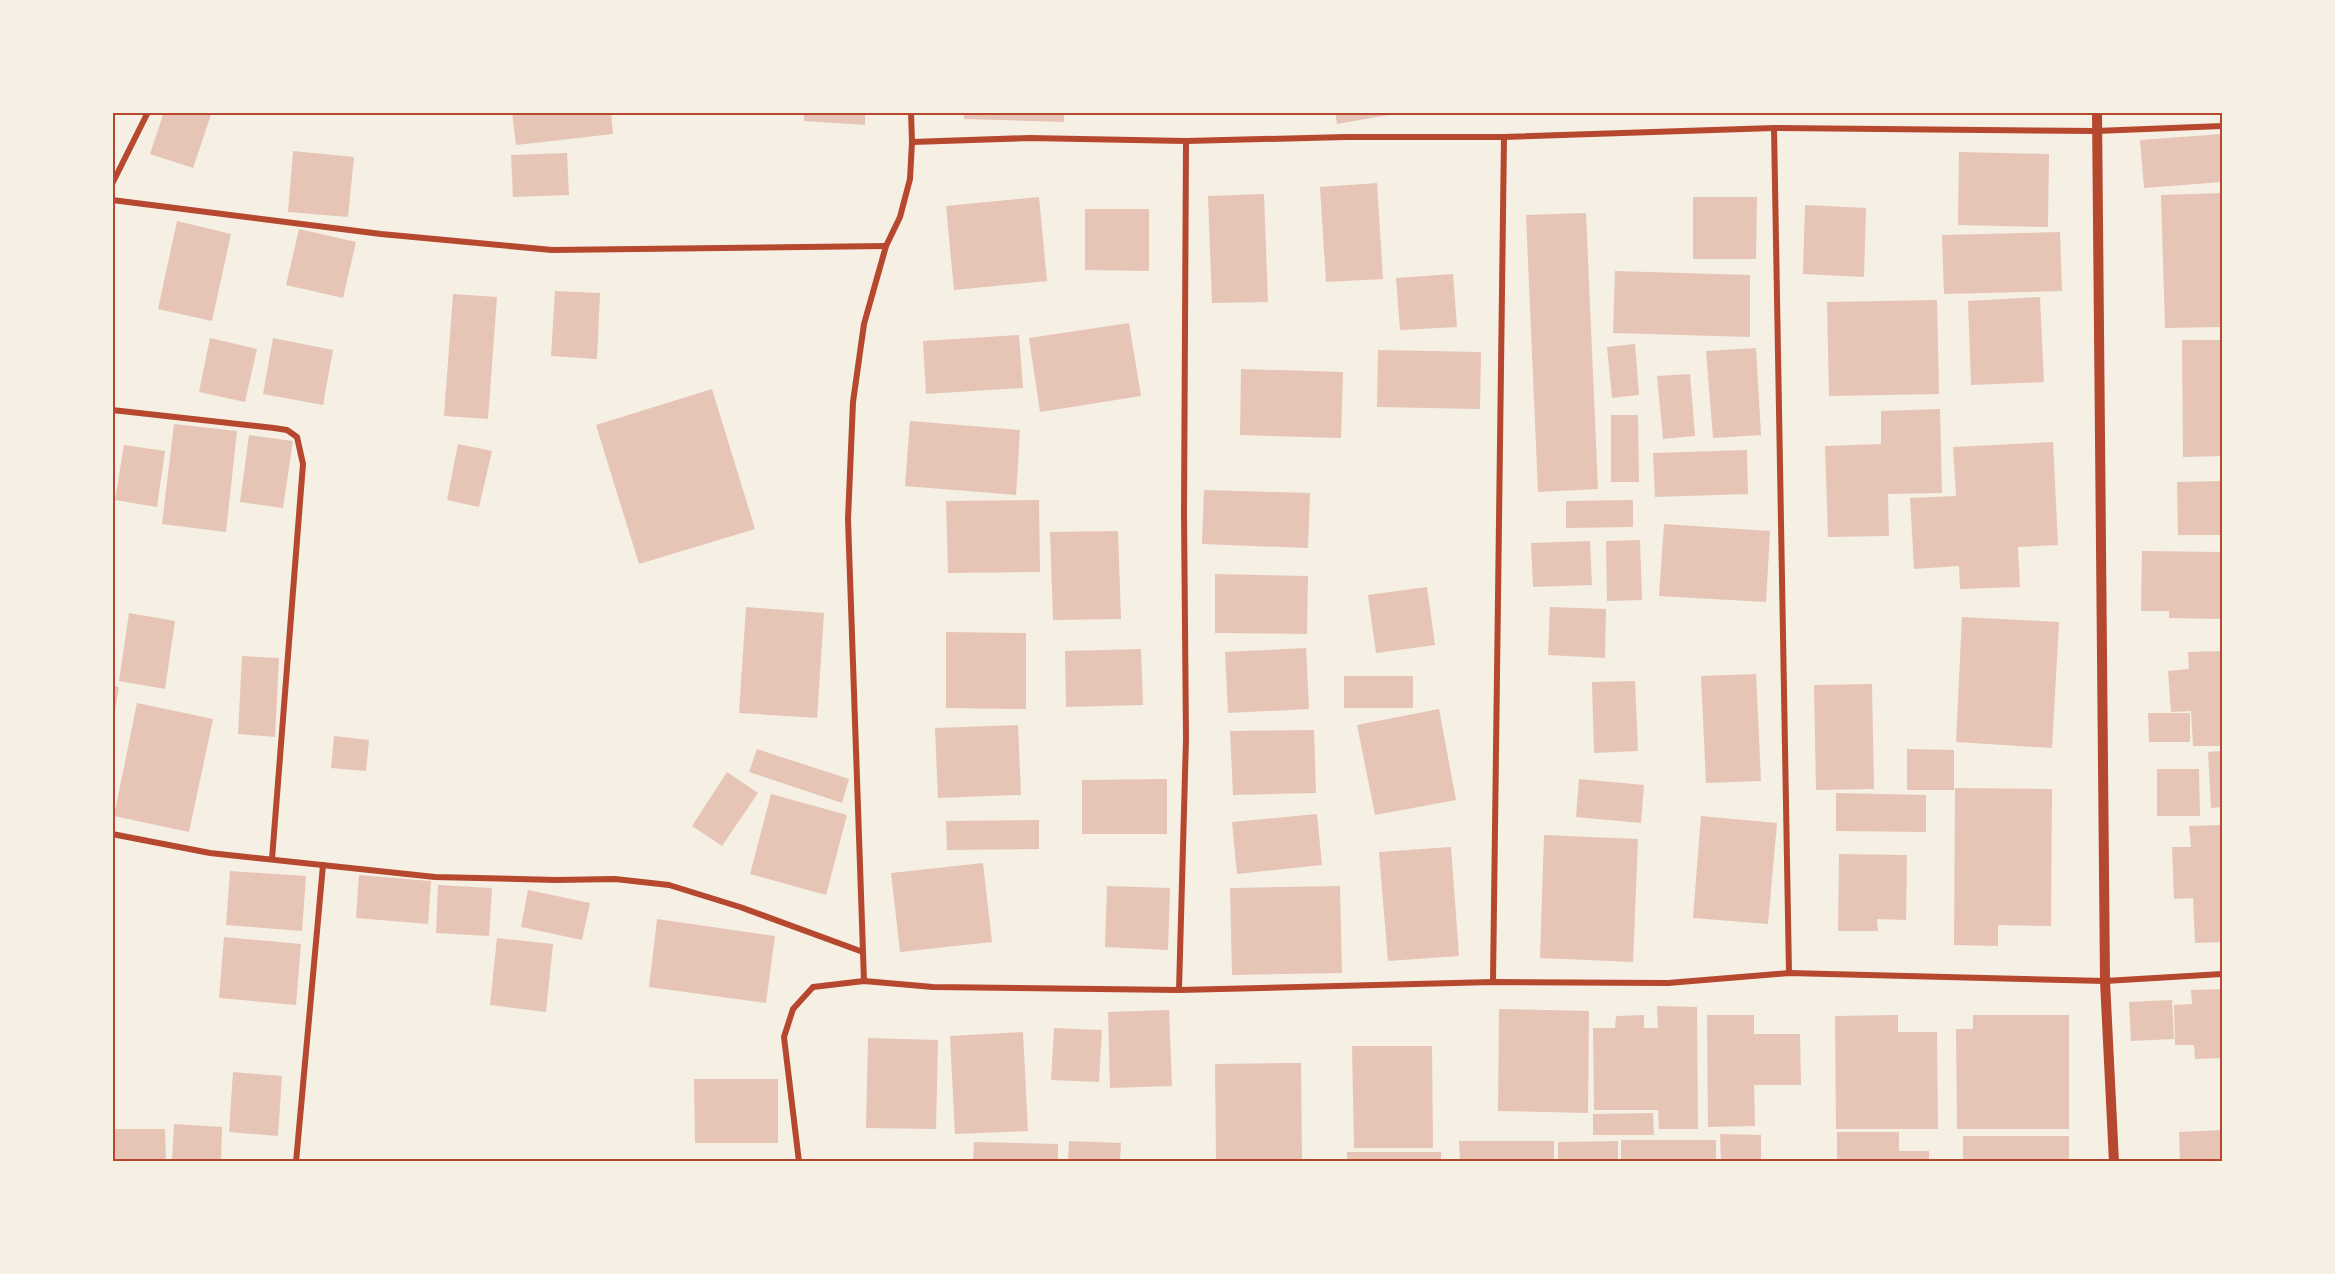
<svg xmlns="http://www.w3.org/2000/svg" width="2335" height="1274" viewBox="0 0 2335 1274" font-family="'Space Grotesk',sans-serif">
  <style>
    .building { fill: #e6c5b7 }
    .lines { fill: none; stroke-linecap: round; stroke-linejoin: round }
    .minor { stroke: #b5482f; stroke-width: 6 }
    .tertiary { stroke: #b5482f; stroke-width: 10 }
    .neatline { fill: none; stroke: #b5482f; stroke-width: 2 }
  </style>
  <rect width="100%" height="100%" fill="#f6efe4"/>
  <g class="building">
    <polygon points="164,112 205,112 211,115 193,168 150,154"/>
    <polygon points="512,112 611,112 613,134 516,145"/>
    <polygon points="804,112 865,112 865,125 804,121"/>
    <polygon points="964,112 1064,112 1064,122 964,119"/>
    <polygon points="1335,112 1394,112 1394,114 1337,124"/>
    <polygon points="2222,134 2222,182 2144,188 2140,140"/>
    <polygon points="293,151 354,157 348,217 288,212"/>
    <polygon points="1959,152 2049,154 2048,227 1958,225"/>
    <polygon points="567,153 569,195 513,197 511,155"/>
    <polygon points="1377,183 1383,279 1326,282 1320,187"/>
    <polygon points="2222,193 2222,327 2165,328 2161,195"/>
    <polygon points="1264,194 1268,302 1212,303 1208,196"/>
    <polygon points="1039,197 1047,281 954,290 946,206"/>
    <polygon points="1693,197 1757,197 1756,259 1693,259"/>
    <polygon points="1805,205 1866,208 1864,277 1803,274"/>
    <polygon points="1085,209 1149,209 1149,271 1085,270"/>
    <polygon points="1586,213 1598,489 1538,492 1526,215"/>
    <polygon points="177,221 231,234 212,321 158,309"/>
    <polygon points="299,229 356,242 343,298 286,285"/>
    <polygon points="2060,232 2062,291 1944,294 1942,235"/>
    <polygon points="1615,271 1750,275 1750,337 1613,333"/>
    <polygon points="1453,274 1457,327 1400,330 1396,278"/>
    <polygon points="555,291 600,293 597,359 551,356"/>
    <polygon points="453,294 497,297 488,419 444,416"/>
    <polygon points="2040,297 2044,382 1971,385 1968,301"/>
    <polygon points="1937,300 1939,394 1829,396 1827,302"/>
    <polygon points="1129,323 1141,396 1040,412 1029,338"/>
    <polygon points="1019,335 1023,388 926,394 923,341"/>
    <polygon points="210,338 257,349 245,402 199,392"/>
    <polygon points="273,338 333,350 323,405 263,394"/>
    <polygon points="2182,340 2222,340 2222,456 2183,457"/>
    <polygon points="1635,344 1639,395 1612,398 1607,347"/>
    <polygon points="1756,348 1761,435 1713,438 1706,351"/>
    <polygon points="1378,350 1481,352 1480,409 1377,407"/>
    <polygon points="1241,369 1343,372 1341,438 1240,435"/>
    <polygon points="1690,374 1695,436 1663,439 1657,376"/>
    <polygon points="712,389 755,529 639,564 596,425"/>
    <polygon points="1940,409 1942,493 1888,494 1889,536 1828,537 1825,446 1881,444 1881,411"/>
    <polygon points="1611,415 1638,415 1639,482 1611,482"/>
    <polygon points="910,421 1020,430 1016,495 905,486"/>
    <polygon points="174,424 237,431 226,532 162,524"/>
    <polygon points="249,435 293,441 283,508 240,502"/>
    <polygon points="2053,442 2058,545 2018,547 2020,587 1960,589 1959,566 1914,569 1910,498 1956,496 1953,447"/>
    <polygon points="458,444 492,451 479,507 447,500"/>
    <polygon points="124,445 165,451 157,507 115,500"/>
    <polygon points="1747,450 1748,494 1655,497 1653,453"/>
    <polygon points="2222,481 2222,535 2178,535 2177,482"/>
    <polygon points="1204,490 1310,493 1308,548 1202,544"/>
    <polygon points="1039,500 1040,572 948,573 946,501"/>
    <polygon points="1633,500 1633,527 1566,528 1566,501"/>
    <polygon points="1664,524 1770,531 1766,602 1659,596"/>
    <polygon points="1118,531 1121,619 1053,620 1050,532"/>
    <polygon points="1640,540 1642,600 1607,601 1606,541"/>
    <polygon points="1590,541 1592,585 1533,587 1531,543"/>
    <polygon points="2142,551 2222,552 2222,619 2169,618 2169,611 2141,611"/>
    <polygon points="1215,574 1308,576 1307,634 1215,633"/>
    <polygon points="1427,587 1435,645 1376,653 1368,595"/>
    <polygon points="746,607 824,613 817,718 739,713"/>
    <polygon points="1550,607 1606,609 1605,658 1548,655"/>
    <polygon points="129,613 175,621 165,689 119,681"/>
    <polygon points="1962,617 2059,622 2052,748 1956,742"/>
    <polygon points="946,632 1026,633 1026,709 946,708"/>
    <polygon points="1306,648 1309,709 1228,713 1225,652"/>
    <polygon points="1141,649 1143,705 1066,707 1065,651"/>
    <polygon points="2222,651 2222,746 2193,746 2191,711 2171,712 2168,671 2189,669 2188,652"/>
    <polygon points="242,656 279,658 275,737 238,734"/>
    <polygon points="1756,674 1761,781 1706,783 1701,676"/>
    <rect x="1344" y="676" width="69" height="32"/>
    <polygon points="1635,681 1638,751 1594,753 1592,682"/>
    <polygon points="1872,684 1874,789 1816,790 1814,685"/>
    <polygon points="112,685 119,687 114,717 112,717"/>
    <polygon points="137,703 213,719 189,832 114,816"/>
    <polygon points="1439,709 1456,800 1375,815 1357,725"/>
    <polygon points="2148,713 2190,713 2190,742 2149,742"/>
    <polygon points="1018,725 1021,795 938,798 935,728"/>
    <polygon points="1314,730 1316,793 1233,795 1230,731"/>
    <polygon points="334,736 369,740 366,771 331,768"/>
    <polygon points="757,749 849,779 842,803 749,772"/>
    <polygon points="1907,749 1954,750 1954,790 1907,790"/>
    <polygon points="2222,751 2222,807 2211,808 2208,752"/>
    <polygon points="2157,769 2199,769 2200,816 2157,816"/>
    <polygon points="727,772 758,793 722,846 692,826"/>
    <polygon points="1167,779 1167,834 1082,834 1082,780"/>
    <polygon points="1579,779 1644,785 1641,823 1576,817"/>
    <polygon points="1955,788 2052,789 2051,926 1998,925 1998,946 1954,945"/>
    <polygon points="1836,793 1926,795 1926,832 1836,831"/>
    <polygon points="771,794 847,815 826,895 750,874"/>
    <polygon points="1317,814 1322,865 1237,874 1232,822"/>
    <polygon points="1701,816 1777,823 1768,924 1693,918"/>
    <polygon points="1039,820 1039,849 947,850 946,821"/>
    <polygon points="2222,825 2222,942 2195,943 2193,898 2174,899 2172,847 2191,847 2189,826"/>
    <polygon points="1544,835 1638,839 1633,962 1540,958"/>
    <polygon points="1451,847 1459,956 1388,961 1379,852"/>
    <polygon points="1839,854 1907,855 1906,920 1877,919 1878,931 1838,931"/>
    <polygon points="983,863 992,942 900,952 891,873"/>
    <polygon points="230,871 306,876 302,931 226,925"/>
    <polygon points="359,875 431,881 428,924 356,918"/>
    <polygon points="438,885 492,888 489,936 436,933"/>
    <polygon points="1107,886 1170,888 1168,950 1105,947"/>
    <polygon points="1340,886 1342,973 1232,975 1230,888"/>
    <polygon points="528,890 590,903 582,940 521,927"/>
    <polygon points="657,919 775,936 766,1003 649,987"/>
    <polygon points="224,937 301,944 296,1005 219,998"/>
    <polygon points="497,938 553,944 546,1012 490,1005"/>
    <polygon points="2222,989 2222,1058 2195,1059 2194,1045 2175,1045 2174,1005 2192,1004 2191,990"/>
    <polygon points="2172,1000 2174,1039 2131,1041 2129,1002"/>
    <polygon points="1657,1006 1697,1007 1698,1129 1659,1129 1658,1110 1594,1110 1593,1028 1615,1028 1616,1016 1644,1015 1644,1028 1658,1028"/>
    <polygon points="1499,1009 1589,1011 1588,1113 1498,1111"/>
    <polygon points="1169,1010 1172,1086 1110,1088 1108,1012"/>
    <polygon points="1707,1015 1754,1015 1754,1034 1800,1034 1801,1085 1754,1085 1755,1126 1708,1127"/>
    <polygon points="1898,1015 1898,1032 1937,1032 1938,1129 1836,1129 1835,1016"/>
    <polygon points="1973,1015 2069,1015 2069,1129 1957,1129 1956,1029 1973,1029"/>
    <polygon points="1054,1028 1102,1030 1099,1082 1051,1080"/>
    <polygon points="1023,1032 1028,1131 955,1134 950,1036"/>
    <polygon points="868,1038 938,1040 936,1129 866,1128"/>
    <polygon points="1352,1046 1432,1046 1433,1148 1354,1148"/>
    <polygon points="1301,1063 1302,1162 1216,1162 1215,1064"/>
    <polygon points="233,1072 282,1076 278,1136 229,1132"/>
    <polygon points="694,1079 778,1079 778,1143 695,1143"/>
    <polygon points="1653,1113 1654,1135 1593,1135 1593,1114"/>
    <polygon points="174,1124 222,1127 221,1162 172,1162"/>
    <polygon points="112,1129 165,1129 166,1162 112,1162"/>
    <polygon points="2222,1130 2222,1162 2180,1162 2179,1132"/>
    <polygon points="1837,1132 1899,1132 1899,1151 1929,1151 1929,1162 1837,1162"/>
    <polygon points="1720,1134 1761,1135 1761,1162 1721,1162"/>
    <rect x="1963" y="1136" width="106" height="26"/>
    <rect x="1621" y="1140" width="95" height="22"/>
    <polygon points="1069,1141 1121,1143 1120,1162 1068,1162"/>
    <polygon points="1459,1141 1554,1141 1554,1162 1460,1162"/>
    <polygon points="1618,1141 1618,1162 1558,1162 1558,1142"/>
    <polygon points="974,1142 1058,1144 1058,1162 973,1162"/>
    <rect x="1347" y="1152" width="94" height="10"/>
  </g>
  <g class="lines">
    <g class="minor">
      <polyline points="911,112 912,142"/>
      <polyline points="1774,128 1789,973"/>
      <polyline points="112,184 148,112"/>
      <polyline points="112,200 381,234 552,250 886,246"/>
      <polyline points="112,410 274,428 287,430 297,437 303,464 272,859"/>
      <polyline points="112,834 210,853 435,877 556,880 615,879 669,885 740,907 863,952"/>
      <polyline points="864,981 848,519 853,402 864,324 886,246 900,217 910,179 912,142 1029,138 1186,141 1345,137 1504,137 1774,128 2096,131 2222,126"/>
      <polyline points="1493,982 1504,137"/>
      <polyline points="1179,990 1186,739 1184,513 1186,141"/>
      <polyline points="296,1162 323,865"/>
      <polyline points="799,1162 784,1037 793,1009 813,987 864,981 933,987 1179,990 1493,982 1668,983 1789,973 2105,981 2222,974"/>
    </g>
    <polyline class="tertiary" points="2097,112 2105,981 2114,1162"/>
  </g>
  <rect width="2335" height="1274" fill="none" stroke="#f6efe4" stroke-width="228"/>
  <rect x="114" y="114" width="2107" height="1046" class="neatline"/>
</svg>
